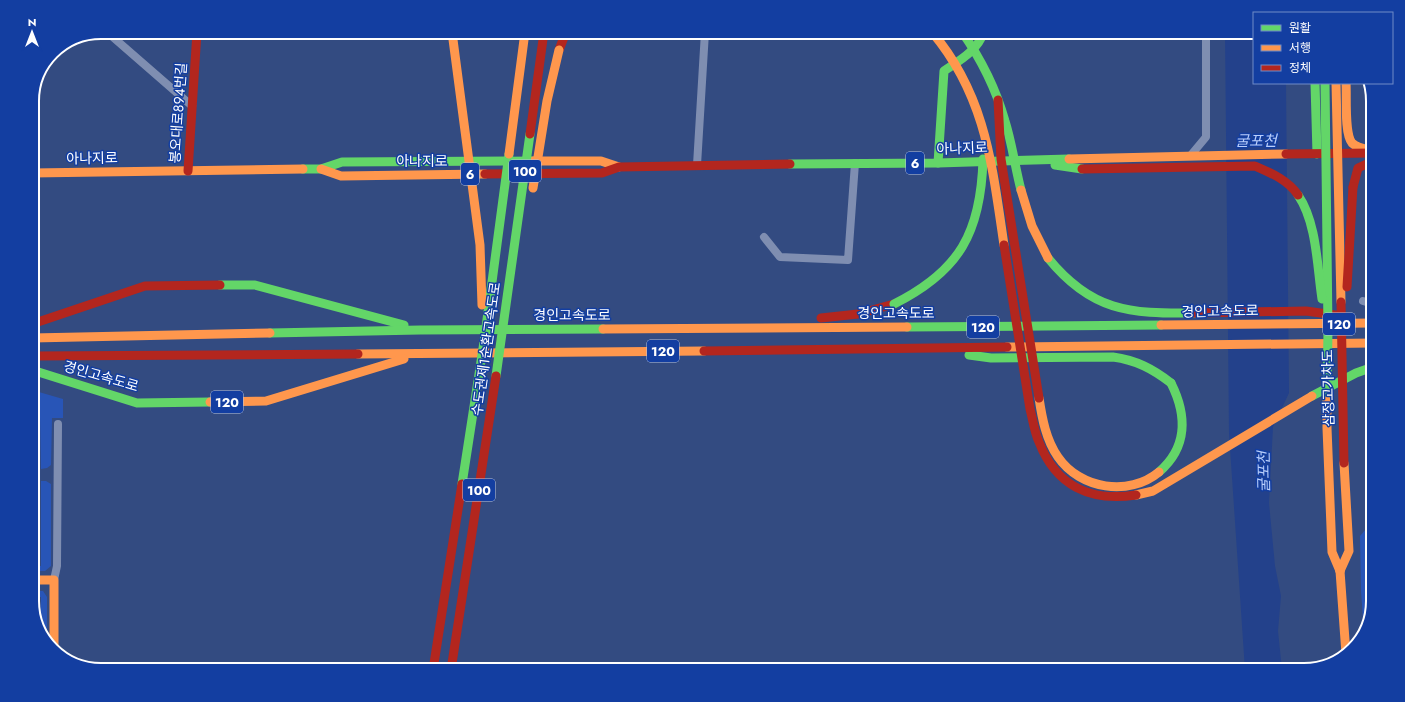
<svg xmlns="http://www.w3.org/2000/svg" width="1405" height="702" viewBox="0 0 1405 702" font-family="Jost,'Noto Sans KR',sans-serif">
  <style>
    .green { fill: #2855b7 }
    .water { fill: #23418b }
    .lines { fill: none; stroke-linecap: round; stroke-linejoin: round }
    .street { stroke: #7f8eb1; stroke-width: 8 }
    .fast { stroke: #63d668; stroke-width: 9 }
    .slow { stroke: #ff974d; stroke-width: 9 }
    .jam { stroke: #b3261e; stroke-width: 9 }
    .fast-bridge { stroke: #63d668; stroke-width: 9 }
    .slow-bridge { stroke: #ff974d; stroke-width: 9 }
    .jam-bridge { stroke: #b3261e; stroke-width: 9 }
    .labels { text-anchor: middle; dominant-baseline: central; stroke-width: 3; stroke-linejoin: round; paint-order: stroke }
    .shield { fill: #133ea1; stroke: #b8c5e3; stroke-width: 1 }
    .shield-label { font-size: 13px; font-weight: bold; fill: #fff }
    .street-label { font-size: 14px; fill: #fff; stroke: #133ea1 }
    .water-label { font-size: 15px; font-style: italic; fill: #b9cefb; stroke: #133ea1 }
    .rim { fill: none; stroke: #fff; stroke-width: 2 }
  </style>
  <rect width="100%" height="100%" fill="#334b81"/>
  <g class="green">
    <polygon points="32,390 63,399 63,418 52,418 51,465 47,468 41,469 40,418 32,418"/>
    <polygon points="41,481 46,481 51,484 51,566 45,571 32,571 32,566 41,566"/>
    <polygon points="1373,521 1373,601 1366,631 1364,633 1361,591 1360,536"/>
    <path d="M32 591H43L47 597V642C38 634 41 609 41 597H32Z"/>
  </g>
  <polygon class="water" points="1225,32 1254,32 1254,83 1286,83 1289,393 1273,427 1269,503 1275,566 1281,596 1278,631 1282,670 1245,670 1229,433"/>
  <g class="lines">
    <g class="street">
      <polyline points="107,32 192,106"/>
      <polyline points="1191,155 1206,137 1206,32"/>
      <polyline points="697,165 705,32"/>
      <polyline points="764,237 780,257 848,260 855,163"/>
      <polyline points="1363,301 1373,304"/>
      <polyline points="54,580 57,566 58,424"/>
    </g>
    <g class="fast">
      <polyline points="1315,83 1317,154"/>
      <path d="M938 163 944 71C960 60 977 51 984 32"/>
      <polyline points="790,164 938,163 1069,159"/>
      <polyline points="1055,165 1082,169"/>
      <polyline points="303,169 321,169 342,162 533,161"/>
      <path d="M1048 258C1091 311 1129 314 1194 313"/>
      <polyline points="220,285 255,285 404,325"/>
      <polyline points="907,327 1161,325"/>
      <polyline points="270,333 420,330 603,329"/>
      <path d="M969 355 991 358 1113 357C1136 360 1153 369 1171 383"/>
      <polyline points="32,370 137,403 210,402"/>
      <polyline points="1312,396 1356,373 1373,367"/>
    </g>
    <g class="slow">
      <path d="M1346 83C1347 96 1344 134 1352 143 1357 148 1364 149 1370 150"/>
      <polyline points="1069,159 1286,154"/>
      <polyline points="533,161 601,161 619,167"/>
      <polyline points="321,169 341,176 485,174"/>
      <polyline points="32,173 303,169"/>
      <polyline points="1161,325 1373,323"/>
      <polyline points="603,329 907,327"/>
      <polyline points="32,338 270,333"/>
      <polyline points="1007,347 1373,343"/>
      <polyline points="358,354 704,351"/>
      <polyline points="210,402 266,401 404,359"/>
      <polyline points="1340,571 1346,654"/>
      <polyline points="32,580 54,580 54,648"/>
    </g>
    <g class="jam">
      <polyline points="559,50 566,32"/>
      <polyline points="1286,154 1373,153"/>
      <polyline points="188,171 197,32"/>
      <polyline points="485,174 602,173 619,167 790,164"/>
      <polyline points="1353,187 1358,168 1373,161"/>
      <polyline points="1194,313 1306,311 1342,316"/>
      <polyline points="821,318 858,314 894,304"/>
      <polyline points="32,324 145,286 220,285"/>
      <polyline points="704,351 1007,347"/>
      <polyline points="32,356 358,354"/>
    </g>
    <g class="fast-bridge">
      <path d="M962 32C981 59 996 89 1005 121 1012 143 1015 167 1021 190"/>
      <polyline points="1325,83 1328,329 1327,401"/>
      <path d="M1298 195C1317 223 1317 266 1322 299"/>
      <path d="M894 304C960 271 981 232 983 159"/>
      <polyline points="496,376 530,134"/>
      <path d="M1159 472C1188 447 1187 415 1171 383"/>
      <polyline points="462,484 484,342 509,154"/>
    </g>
    <g class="slow-bridge">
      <polyline points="452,32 480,245 482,305"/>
      <path d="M932 32C986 96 992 165 1004 245"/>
      <polyline points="1336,83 1341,302"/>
      <polyline points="509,154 525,32"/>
      <polyline points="533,188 547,101 559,50"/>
      <polyline points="1021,190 1032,226 1048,258"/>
      <path d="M1039 398C1042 418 1046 440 1058 457 1080 489 1129 497 1159 472"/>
      <polyline points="1327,401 1327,428 1332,552 1340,571"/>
      <polyline points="1136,495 1153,491 1312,396"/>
      <polyline points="1340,571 1349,551 1344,463"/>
    </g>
    <g class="jam-bridge">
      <polyline points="998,100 1001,159 1039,398"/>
      <polyline points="530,134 544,32"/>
      <path d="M1082 169 1255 166C1271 173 1288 180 1298 195"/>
      <path d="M1004 245 1030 409C1033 420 1034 431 1039 442 1056 486 1090 502 1136 495"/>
      <polyline points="1347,287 1353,187"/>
      <polyline points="1341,302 1344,463"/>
      <polyline points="433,670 462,484"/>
      <polyline points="451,670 496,376"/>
    </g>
  </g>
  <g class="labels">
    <g class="shield">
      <rect x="906" y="152" width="18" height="22" rx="3"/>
      <rect x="509" y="160" width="32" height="22" rx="3"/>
      <rect x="461" y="163" width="18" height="22" rx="3"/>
      <rect x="1323" y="313" width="32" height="22" rx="3"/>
      <rect x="967" y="316" width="32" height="22" rx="3"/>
      <rect x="647" y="340" width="32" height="22" rx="3"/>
      <rect x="211" y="391" width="32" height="22" rx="3"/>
      <rect x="463" y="479" width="32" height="22" rx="3"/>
    </g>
    <g class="shield-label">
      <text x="915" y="163">6</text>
      <text x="525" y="171">100</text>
      <text x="470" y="174">6</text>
      <text x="1339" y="324">120</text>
      <text x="983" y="327">120</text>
      <text x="663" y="351">120</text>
      <text x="227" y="402">120</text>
      <text x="479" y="490">100</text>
    </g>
    <g class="street-label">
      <text transform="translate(178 113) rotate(-86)">봉오대로894번길</text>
      <text transform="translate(962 148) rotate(-2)">아나지로</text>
      <text transform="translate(92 158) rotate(-1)">아나지로</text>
      <text x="422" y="161">아나지로</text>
      <text transform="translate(1220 311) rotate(-1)">경인고속도로</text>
      <text x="896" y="313">경인고속도로</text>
      <text x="572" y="315">경인고속도로</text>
      <text transform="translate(486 349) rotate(-82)">수도권제1순환고속도로</text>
      <text transform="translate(101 376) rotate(16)">경인고속도로</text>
      <text transform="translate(1328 388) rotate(-91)">삼정고가차도</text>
    </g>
    <g class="water-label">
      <text x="1256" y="141">굴포천</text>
      <text transform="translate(1264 472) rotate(-91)">굴포천</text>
    </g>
  </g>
  <path d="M0 0H1405V702H0ZM101 39H1304A62 62 0 0 1 1366 101V601A62 62 0 0 1 1304 663H101A62 62 0 0 1 39 601V101A62 62 0 0 1 101 39Z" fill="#133ea1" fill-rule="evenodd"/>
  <path class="rim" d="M101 39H1304A62 62 0 0 1 1366 101V601A62 62 0 0 1 1304 663H101A62 62 0 0 1 39 601V101A62 62 0 0 1 101 39Z"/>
  <rect x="1253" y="12" width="140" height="72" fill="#133ea1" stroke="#718bc7"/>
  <rect x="1261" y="25" width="20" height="6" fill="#63d668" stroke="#718bc7"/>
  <text x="1289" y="32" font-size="12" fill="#ffffff">원활</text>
  <rect x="1261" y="45" width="20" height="6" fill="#ff974d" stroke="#718bc7"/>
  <text x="1289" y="52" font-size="12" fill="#ffffff">서행</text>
  <rect x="1261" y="65" width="20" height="6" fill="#b3261e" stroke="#718bc7"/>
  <text x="1289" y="72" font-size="12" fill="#ffffff">정체</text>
  <g transform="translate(32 32)" stroke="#133ea1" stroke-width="3" paint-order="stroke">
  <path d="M0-3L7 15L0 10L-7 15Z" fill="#ffffff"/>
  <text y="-6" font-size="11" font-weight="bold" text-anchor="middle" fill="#ffffff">N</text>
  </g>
</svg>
